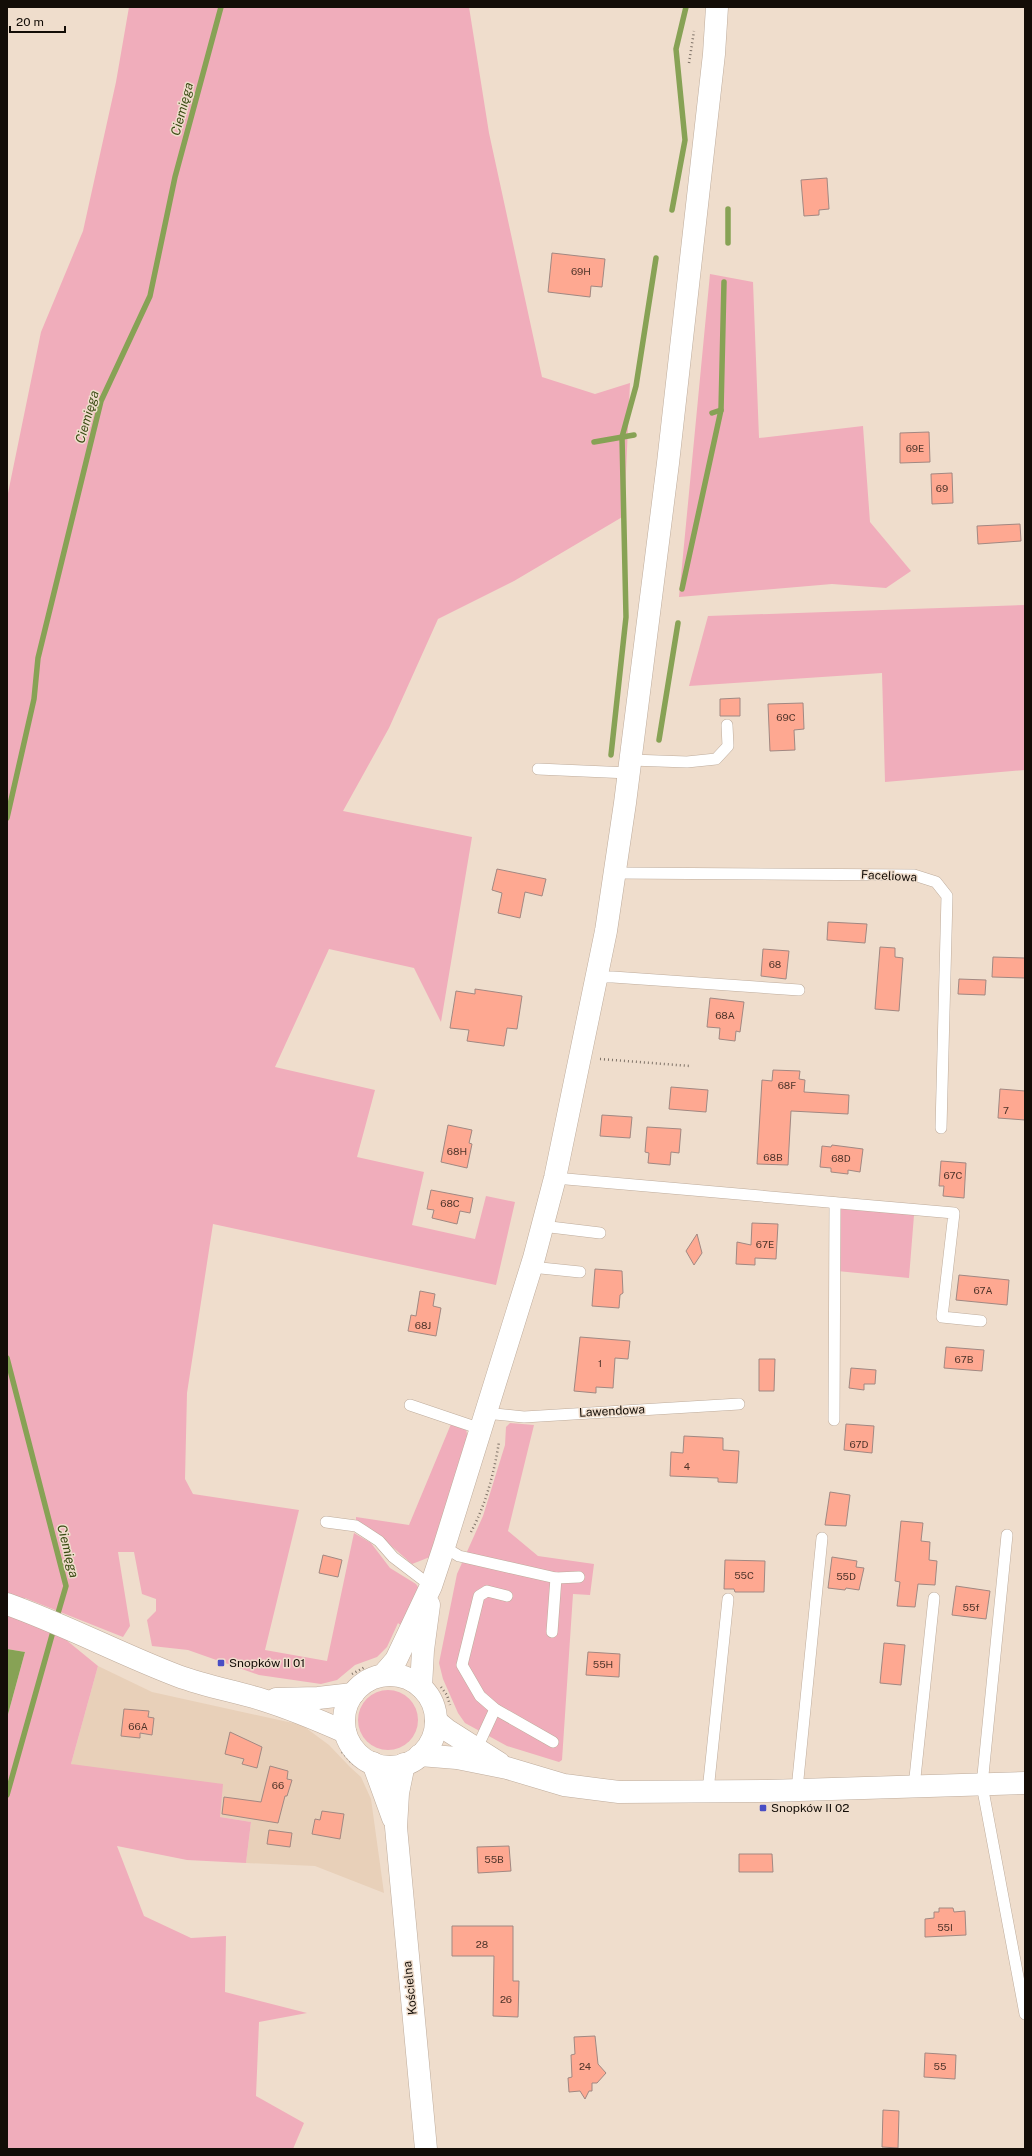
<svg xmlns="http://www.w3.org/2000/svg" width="1032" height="2156" viewBox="0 0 1032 2156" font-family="'Public Sans',sans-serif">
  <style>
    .built { fill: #e8d0b9 }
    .green { fill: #f0adbb }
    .water { fill: #87a255 }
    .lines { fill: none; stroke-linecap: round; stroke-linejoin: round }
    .stream { stroke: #87a255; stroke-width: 5.5 }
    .building { fill: #fea891; stroke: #a18882 }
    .service-casing { stroke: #beac9c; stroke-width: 12 }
    .tertiary-casing { stroke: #beac9c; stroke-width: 23 }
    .secondary-casing { stroke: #beac9c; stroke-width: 23 }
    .path { stroke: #7f7368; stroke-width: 2.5; stroke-dasharray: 1 3; stroke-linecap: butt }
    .service { stroke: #fff; stroke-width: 11 }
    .tertiary { stroke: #fff; stroke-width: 22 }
    .secondary { stroke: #fff; stroke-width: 22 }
    .poi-dot { fill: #494ec4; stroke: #efddcc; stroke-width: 1.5 }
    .labels { text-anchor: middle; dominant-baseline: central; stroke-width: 3; stroke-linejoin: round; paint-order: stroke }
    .number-label { font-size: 10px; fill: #4e342a }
    .street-label { font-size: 12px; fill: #130d07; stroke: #efddcc }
    .poi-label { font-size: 12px; fill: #130d07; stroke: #efddcc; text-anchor: start }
    .water-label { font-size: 13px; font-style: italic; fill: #3a4b13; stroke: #efddcc }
  </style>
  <rect width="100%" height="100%" fill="#efddcc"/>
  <polygon class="built" points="98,1666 152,1692 302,1725 329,1745 350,1767 361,1777 371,1799 384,1893 315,1866 246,1863 251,1822 220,1817 71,1764"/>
  <g class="green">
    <polygon points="129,7 469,7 489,133 542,377 595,394 630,383 624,516 514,581 438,619 389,728 343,811 472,837 441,1022 414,968 329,949 275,1067 375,1090 357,1157 424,1172 412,1225 475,1239 486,1196 515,1202 496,1285 213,1224 187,1393 185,1479 193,1494 299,1510 265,1650 327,1661 354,1533 371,1543 390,1568 416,1584 420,1590 405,1629 398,1623 387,1647 377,1657 355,1665 337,1680 321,1684 259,1675 188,1650 152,1646 147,1620 156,1611 156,1599 142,1594 134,1552 118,1552 130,1626 123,1637 25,1598 13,1617 65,1639 98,1666 71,1764 223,1784 220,1817 251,1822 246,1863 187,1860 117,1846 144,1916 191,1938 226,1936 225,1992 307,2013 259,2022 256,2096 304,2123 293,2149 7,2149 7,1718 25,1652 7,1649 7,498 41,332 83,231 116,82"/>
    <polygon points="710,274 753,282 759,438 863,426 870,522 911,571 886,588 832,584 679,597"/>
    <polygon points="1025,605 1025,770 885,782 882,673 689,686 708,616"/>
    <polygon points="840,1208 914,1215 909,1278 837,1271"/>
    <polygon points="510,1423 534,1425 508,1531 538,1556 594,1564 590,1595 573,1594 562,1760 559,1762 507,1746 465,1723 458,1713 443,1679 439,1663 457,1574 483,1516 505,1445 506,1427"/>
    <polygon points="451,1424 466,1429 468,1439 435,1555 412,1564 380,1536 356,1523 356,1517 409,1525"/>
    <circle cx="388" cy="1720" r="30"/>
  </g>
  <polygon class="water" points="7,1649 25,1652 7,1718"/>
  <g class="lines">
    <g class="stream">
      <polyline points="672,210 685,140 676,49 686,7"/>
      <polyline points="728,243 728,209"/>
      <polyline points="712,413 721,410"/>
      <polyline points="594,442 634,435"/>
      <polyline points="682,589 721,410 724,282"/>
      <polyline points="659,740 678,623"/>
      <polyline points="611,755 626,617 622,437 636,386 656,258"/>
      <polyline points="7,818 34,699 38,658 101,401 150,296 175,177 221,7"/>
      <polyline points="7,1358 66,1586 56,1620"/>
      <polyline points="7,1795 54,1628"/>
    </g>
  </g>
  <g class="building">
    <polygon points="827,178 829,209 819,210 819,215 804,216 801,180"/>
    <polygon points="552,253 605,259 602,287 591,286 590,297 548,292"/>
    <polygon points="929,432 930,462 900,463 900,433"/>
    <polygon points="952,473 953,503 932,504 931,474"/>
    <polygon points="1020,524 1021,541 978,544 977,526"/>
    <polygon points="740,698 740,716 720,716 720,699"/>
    <polygon points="803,703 804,729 794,730 795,750 770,751 768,704"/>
    <polygon points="497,869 546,879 542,896 525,892 520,918 498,913 502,893 492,890"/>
    <polygon points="828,922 867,924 865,943 827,940"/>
    <polygon points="880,947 895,948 895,957 903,958 899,1011 875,1009"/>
    <polygon points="763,949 789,951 786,979 761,976"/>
    <polygon points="993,957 1025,958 1025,978 992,977"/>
    <polygon points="959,979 986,980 985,995 958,994"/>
    <polygon points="475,989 522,996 517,1029 507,1028 504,1046 467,1041 469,1030 450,1028 456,991 475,994"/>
    <polygon points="710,998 744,1002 740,1032 736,1031 735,1041 719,1039 720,1028 707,1027"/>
    <polygon points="773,1070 800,1071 799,1079 805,1080 804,1092 849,1095 848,1114 791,1111 788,1165 757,1164 762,1080 772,1081"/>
    <polygon points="671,1087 708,1090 706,1112 669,1109"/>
    <polygon points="1000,1089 1025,1091 1025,1120 998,1118"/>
    <polygon points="602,1115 632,1117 630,1138 600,1136"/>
    <polygon points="448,1125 472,1130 469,1143 472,1144 467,1168 441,1162"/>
    <polygon points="647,1127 681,1129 679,1153 671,1152 670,1165 648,1163 649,1153 645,1152"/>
    <polygon points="832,1145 863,1149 860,1172 848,1170 848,1174 831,1172 831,1168 820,1167 822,1146 831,1147"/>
    <polygon points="941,1161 966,1163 964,1198 943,1196 944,1186 939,1186"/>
    <polygon points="431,1190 473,1198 470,1213 460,1211 457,1224 432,1218 434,1210 427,1209"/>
    <polygon points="752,1223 778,1224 776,1259 755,1258 755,1265 736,1264 737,1242 751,1245"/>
    <polygon points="697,1234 702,1253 694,1265 686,1251"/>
    <polygon points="595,1269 622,1271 623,1293 620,1295 619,1308 592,1306"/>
    <polygon points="959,1275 1009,1280 1007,1305 956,1300"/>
    <polygon points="420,1291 435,1294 433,1306 441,1308 436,1336 408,1331 411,1315 416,1316"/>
    <polygon points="580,1337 630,1341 628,1359 615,1358 613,1388 596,1387 596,1393 574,1391"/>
    <polygon points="946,1347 984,1350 982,1371 944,1368"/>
    <polygon points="759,1359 775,1359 774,1391 759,1391"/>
    <polygon points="851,1368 876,1370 875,1384 864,1384 864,1390 849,1388"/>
    <polygon points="846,1424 874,1426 872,1453 844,1450"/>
    <polygon points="684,1436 723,1438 723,1450 739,1451 737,1483 718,1482 718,1478 670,1476 671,1452 683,1453"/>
    <polygon points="830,1492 850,1495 846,1526 825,1525"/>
    <polygon points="901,1521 923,1523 921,1541 930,1542 929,1560 937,1561 935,1585 918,1584 915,1607 897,1606 900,1582 895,1581"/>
    <polygon points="323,1555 342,1560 338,1577 319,1573"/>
    <polygon points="832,1557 857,1561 856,1567 864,1568 859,1590 846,1588 845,1590 828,1588"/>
    <polygon points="725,1560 765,1561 764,1592 735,1592 734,1589 724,1589"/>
    <polygon points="956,1586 990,1591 986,1619 952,1615"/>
    <polygon points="884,1643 905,1645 901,1685 880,1683"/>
    <polygon points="588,1652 620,1654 619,1677 586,1675"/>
    <polygon points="124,1709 149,1711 148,1717 154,1718 152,1735 140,1733 140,1738 121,1736"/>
    <polygon points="230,1732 262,1747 257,1768 242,1764 244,1759 225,1754"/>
    <polygon points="270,1766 288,1771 287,1779 292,1780 287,1796 285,1796 278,1823 222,1814 224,1797 261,1802"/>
    <polygon points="322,1811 344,1814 340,1839 312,1834 315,1819 320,1820"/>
    <polygon points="269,1830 292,1833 290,1847 267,1844"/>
    <polygon points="509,1846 511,1871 478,1873 477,1847"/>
    <polygon points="739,1854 772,1854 773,1872 739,1872"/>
    <polygon points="939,1908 953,1908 954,1912 965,1911 966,1935 925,1937 925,1919 934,1918 934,1912 939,1912"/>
    <polygon points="452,1926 513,1926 513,1981 519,1981 518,2017 493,2016 494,1956 452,1956"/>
    <polygon points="595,2036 598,2064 606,2073 597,2083 592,2083 592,2091 589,2091 585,2099 580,2091 569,2092 568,2078 572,2077 571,2055 575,2054 574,2037"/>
    <polygon points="925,2053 956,2055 955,2079 924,2077"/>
    <polygon points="883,2110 899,2111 898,2148 882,2147"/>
  </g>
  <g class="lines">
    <g class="service-casing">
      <g id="service">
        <polyline points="631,760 687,762 716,759 728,746 727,725"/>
        <polyline points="538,769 629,773"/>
        <polyline points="615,873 914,875 936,882 947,896 941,1128"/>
        <polyline points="597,977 613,977 799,990"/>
        <polyline points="555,1178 954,1213 942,1317 981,1321"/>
        <polyline points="542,1226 600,1233"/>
        <polyline points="531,1267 580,1272"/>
        <polyline points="410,1405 481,1429"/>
        <polyline points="485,1413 524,1417 739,1404"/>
        <polyline points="834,1420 835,1203"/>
        <polyline points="326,1522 356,1526 379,1541 393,1557 431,1586"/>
        <polyline points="1007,1535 982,1785 1025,2014"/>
        <polyline points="444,1547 459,1556 556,1578 579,1577"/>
        <polyline points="507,1596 487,1591 479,1596 462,1665 480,1696 495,1709 553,1742"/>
        <polyline points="552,1632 556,1578"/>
        <polyline points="477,1748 495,1709"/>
        <polyline points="914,1787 934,1598"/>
        <polyline points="799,1790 798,1779 822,1538"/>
        <polyline points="708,1791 728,1599"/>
      </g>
    </g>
    <g class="tertiary-casing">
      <g id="tertiary">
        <polyline points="436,1721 447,1730 499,1763"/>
        <polyline points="420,1755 457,1758 507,1768 564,1785 619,1792 767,1791 1025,1783"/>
        <polyline points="373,1763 393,1818"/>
        <polyline points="404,1764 398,1793 396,1827 426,2149"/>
      </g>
    </g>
    <g class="secondary-casing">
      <g id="secondary">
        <path d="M7 1604C66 1625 120 1654 178 1676 205 1686 233 1691 260 1699 289 1708 318 1720 345 1732"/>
        <polyline points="383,1675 396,1660 431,1586 444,1547 534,1258 555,1178 606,931 625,803 668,463 714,54 717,7"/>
        <circle cx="390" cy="1721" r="46"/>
        <polyline points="421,1687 423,1650 429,1605"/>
        <polyline points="276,1699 318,1698 353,1694"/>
      </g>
    </g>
    <g class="path">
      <polyline points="689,63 694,31"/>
      <polyline points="600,1059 690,1066"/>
      <path d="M471 1532C486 1504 494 1473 499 1442"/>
      <polyline points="352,1674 365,1667"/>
      <polyline points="441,1687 447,1695 450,1705"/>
      <polyline points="342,1752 353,1764"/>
    </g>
    <use href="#service" class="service"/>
    <use href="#tertiary" class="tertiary"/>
    <use href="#secondary" class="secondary"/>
  </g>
  <g class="poi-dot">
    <rect x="217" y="1659" width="8" height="8" rx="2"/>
    <rect x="759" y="1804" width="8" height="8" rx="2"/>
  </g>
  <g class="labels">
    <g class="number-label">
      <text x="581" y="271">69H</text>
      <text x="915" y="448">69E</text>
      <text x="942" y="488">69</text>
      <text x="786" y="717">69C</text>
      <text x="775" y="964">68</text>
      <text x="725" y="1015">68A</text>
      <text x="787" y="1085">68F</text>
      <text x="1006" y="1110">7</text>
      <text x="457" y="1151">68H</text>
      <text x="773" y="1157">68B</text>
      <text x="841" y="1158">68D</text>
      <text x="953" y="1175">67C</text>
      <text x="450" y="1203">68C</text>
      <text x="765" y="1244">67E</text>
      <text x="983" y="1290">67A</text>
      <text x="423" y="1325">68J</text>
      <text x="964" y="1359">67B</text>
      <text x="600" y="1363">1</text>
      <text x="859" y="1444">67D</text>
      <text x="687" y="1466">4</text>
      <text x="744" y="1575">55C</text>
      <text x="846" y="1576">55D</text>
      <text x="971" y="1607">55f</text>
      <text x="603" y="1664">55H</text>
      <text x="138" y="1726">66A</text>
      <text x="278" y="1785">66</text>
      <text x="494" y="1859">55B</text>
      <text x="945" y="1927">55I</text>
      <text x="482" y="1944">28</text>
      <text x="506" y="1999">26</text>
      <text x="585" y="2066">24</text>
      <text x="940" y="2066">55</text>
    </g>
    <g class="street-label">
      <text transform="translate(889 876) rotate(3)">Faceliowa</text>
      <text transform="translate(612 1411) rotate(-3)">Lawendowa</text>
      <text transform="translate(410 1988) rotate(-96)">Kościelna</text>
    </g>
    <g class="poi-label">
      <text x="229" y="1663">Snopków II 01</text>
      <text x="771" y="1808">Snopków II 02</text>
    </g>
    <g class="water-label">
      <text transform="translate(182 109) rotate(-75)">Ciemięga</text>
      <text transform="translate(87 417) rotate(-74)">Ciemięga</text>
      <text transform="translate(68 1551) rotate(76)">Ciemięga</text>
    </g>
  </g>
  <rect width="1032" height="2156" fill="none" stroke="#130d07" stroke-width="16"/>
  <path d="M10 26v6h55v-6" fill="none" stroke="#130d07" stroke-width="2"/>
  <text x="16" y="26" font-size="12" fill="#130d07" stroke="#efddcc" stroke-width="3" paint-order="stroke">20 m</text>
</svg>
